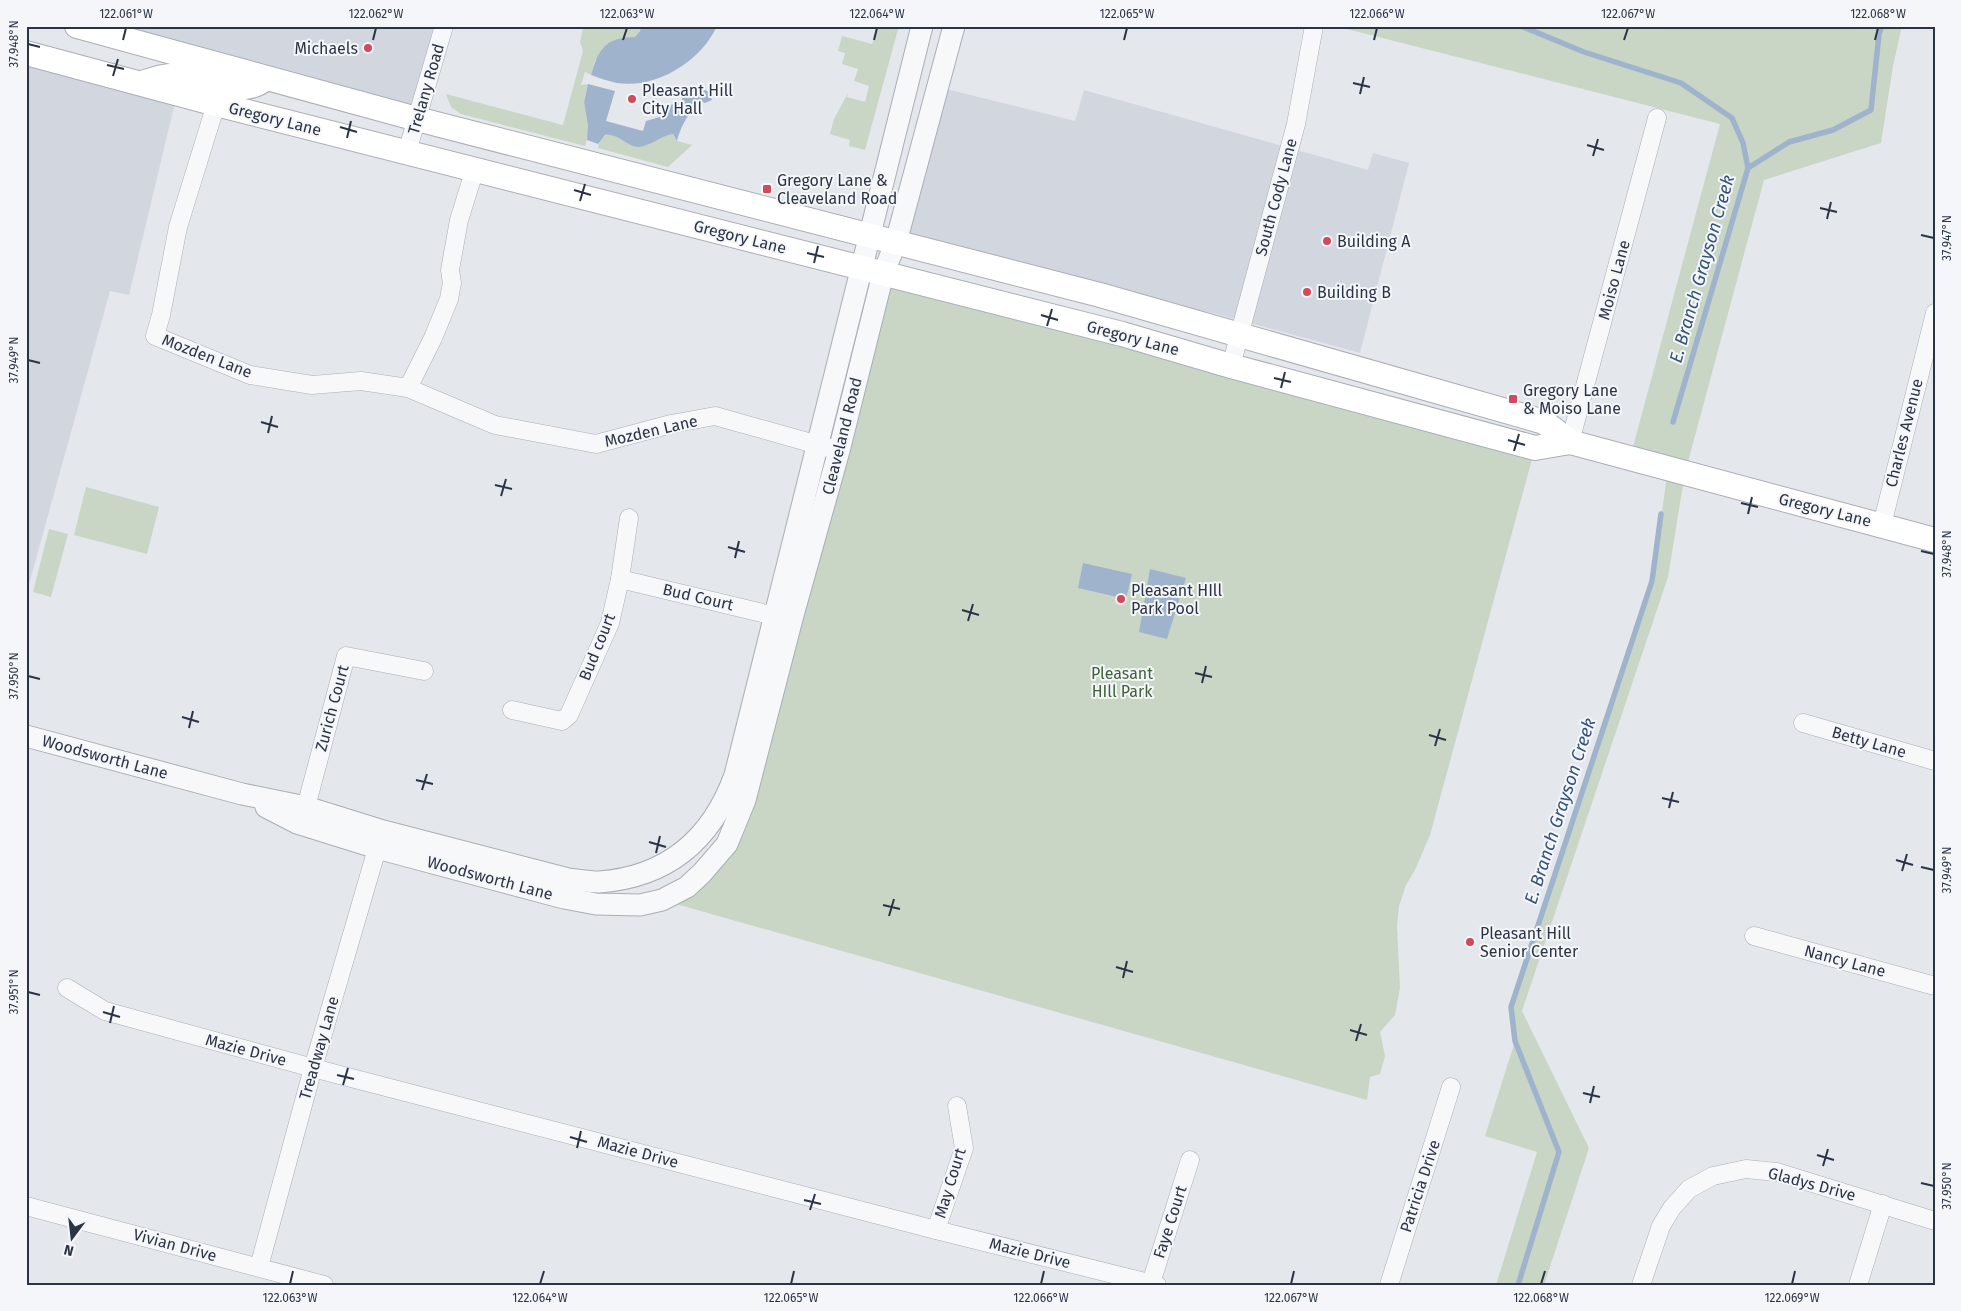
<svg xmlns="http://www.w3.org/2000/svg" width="1961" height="1311" viewBox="0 0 1961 1311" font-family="'Fira Sans',sans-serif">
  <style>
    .built { fill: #d2d6de }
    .green { fill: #c9d6c5 }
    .water { fill: #9fb4cc }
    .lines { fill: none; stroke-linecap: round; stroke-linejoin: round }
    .stream { stroke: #9fb4cc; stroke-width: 5.5 }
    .minor-casing { stroke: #a9aeb7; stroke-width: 19 }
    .tertiary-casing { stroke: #a9aeb7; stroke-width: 23 }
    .secondary-casing { stroke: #a9aeb7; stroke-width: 26 }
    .minor { stroke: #f7f8fa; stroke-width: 18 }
    .tertiary { stroke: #f7f8fa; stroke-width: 21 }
    .secondary { stroke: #fff; stroke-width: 24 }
    .ticks { fill: none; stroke: #2b3445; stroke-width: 2 }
    .poi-dot { fill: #d1495b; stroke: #f4f6f9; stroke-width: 2 }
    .labels { text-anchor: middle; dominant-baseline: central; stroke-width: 4; stroke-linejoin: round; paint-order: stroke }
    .poi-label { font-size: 16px; fill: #2b3445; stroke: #f4f6f9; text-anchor: start }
    .street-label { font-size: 16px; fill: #2b3445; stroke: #f4f6f9 }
    .park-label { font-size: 16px; fill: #3f6138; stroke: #f4f6f9 }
    .water-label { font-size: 18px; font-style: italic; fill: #34527a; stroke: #f4f6f9 }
    .neatline { fill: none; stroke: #2b3445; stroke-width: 2 }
    .ticks-label { font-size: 12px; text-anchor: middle; fill: #2b3445 }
  </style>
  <rect width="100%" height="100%" fill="#e4e7ec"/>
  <g class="built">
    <polygon points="77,26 444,26 417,119"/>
    <polygon points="26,53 177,94 129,295 110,291 26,595"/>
    <polygon points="938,87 1075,121 1084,90 1368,170 1373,153 1409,163 1360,353 1213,313 1100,295 896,242"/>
  </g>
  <g class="green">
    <polygon points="577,26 641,26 640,31 635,37 595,60 591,75 585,72 581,85 588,84 584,102 589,132 585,146 461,114 451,107 446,94 563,125 583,51 580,42 583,28"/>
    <polygon points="878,26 899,26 865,150 849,146 850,140 830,134 834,119 848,93 847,97 865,102 869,86 854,81 858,69 842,64 845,53 838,51 842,36 872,44"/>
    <polygon points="1335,26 1902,26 1893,66 1881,143 1764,180 1685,473 1668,577 1522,1011 1589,1148 1544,1285 1496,1285 1537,1152 1485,1136 1515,1041 1511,1007 1652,581 1668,469 1630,458 1720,124"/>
    <path d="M611 134 624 140 647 145 665 135 673 134 677 141 692 145 668 167 598 148C599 140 602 135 611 134Z"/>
    <polygon points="883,274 1535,448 1430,835 1415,870 1406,885 1399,906 1397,926 1400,988 1395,1015 1380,1032 1385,1056 1380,1074 1370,1077 1367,1100 662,900 727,843"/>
    <polygon points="86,487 159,507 147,554 74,535"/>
    <polygon points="49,529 68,534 51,597 33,592"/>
  </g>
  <g class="water">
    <path d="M641 26H717C701 61 657 89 617 83 608 81 599 78 591 75 599 48 605 38 635 37L640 31Z"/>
    <path d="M588 84 615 91 606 121 643 131 646 121 666 115 669 105 681 103 683 95 691 90 699 93 704 90 708 91 712 100 705 103 701 101C690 109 680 128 677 141L673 134C660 136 651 146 639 147 626 147 619 133 605 135L598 144 587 140 588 126 584 102Z"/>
    <polygon points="1083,563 1132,574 1126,599 1078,588"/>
    <polygon points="1150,569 1186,578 1167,639 1139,632"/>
  </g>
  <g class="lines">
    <g class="stream">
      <polyline points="1521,26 1584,52 1681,83 1732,118 1743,143 1748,168 1673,422"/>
      <polyline points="1748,168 1789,142 1833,130 1871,110 1879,34 1882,26"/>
      <polyline points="1518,1285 1559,1152 1515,1041 1511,1007 1652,581 1661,514"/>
    </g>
    <g class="minor-casing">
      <g id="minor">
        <polyline points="216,104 178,227 161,315 155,336 250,375 312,385 361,381 408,388 495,425 596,444 671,424 715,416 829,448"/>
        <polyline points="407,152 444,26"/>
        <polyline points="1231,366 1296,124 1314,26"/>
        <polyline points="408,388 433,338 449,299 452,283 450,270 459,220 475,169"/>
        <polyline points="1570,442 1657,118"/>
        <polyline points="1882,525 1935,313"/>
        <polyline points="620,579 775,616"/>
        <polyline points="512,710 562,721 569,715 610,623 620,579 629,518"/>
        <polyline points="1803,723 1935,761"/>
        <polyline points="306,807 346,656 424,671"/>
        <polyline points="1754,936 1935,986"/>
        <polyline points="67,988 105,1011 313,1068 936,1230 1157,1285"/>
        <polyline points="26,1206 324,1285"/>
        <polyline points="936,1230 964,1148 957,1106"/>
        <polyline points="259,1267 313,1068 381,835"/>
        <polyline points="1151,1283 1190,1160"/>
        <polyline points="1389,1285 1451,1087"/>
        <polyline points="1641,1285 1661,1226 1672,1208 1689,1189 1713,1176 1746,1169 1777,1172 1935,1221"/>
        <polyline points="1858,1285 1883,1204"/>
      </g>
    </g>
    <g class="tertiary-casing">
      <g id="tertiary">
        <path d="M26 736 242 794 306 807 383 831 568 879C578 880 589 882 599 882 668 877 712 839 735 775L922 26"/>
        <polyline points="266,807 297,823 377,848 564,898 596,904 640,905 662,900 687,887 702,873 727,844 745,800 793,615 839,451 883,274 896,242 954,26"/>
      </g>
    </g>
    <g class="secondary-casing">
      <g id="secondary">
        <polyline points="77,26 417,119 1100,295 1544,422 1570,442 1935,540"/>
        <polyline points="26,53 216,104 1122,334 1231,366 1535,448 1570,442"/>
        <path d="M145 82C157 78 166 75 179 76 206 78 240 99 265 79"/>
      </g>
    </g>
    <use href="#minor" class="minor"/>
    <use href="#tertiary" class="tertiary"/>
    <use href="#secondary" class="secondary"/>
  </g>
  <path class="ticks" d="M123 40 126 28M373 40 376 28M623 40 627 28M874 40 877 28M1124 40 1127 28M1374 40 1377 28M1624 40 1628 28M1875 40 1878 28M28 44 40 47M107 65 124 69M113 76 118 59M1353 83 1370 87M1360 94 1364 77M340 127 357 132M347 138 351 121M1587 145 1604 150M1593 156 1598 139M574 190 591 195M580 201 585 184M1820 208 1837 212M1827 219 1831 202M1921 235 1934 238M807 253 824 257M814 263 818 246M1041 315 1058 320M1047 326 1052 309M28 360 40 363M1274 378 1291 382M1281 388 1285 372M261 422 278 427M268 433 272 416M1508 440 1525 445M1514 451 1519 434M495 485 512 489M501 496 506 479M1741 503 1758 507M1748 514 1752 497M728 547 745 552M1921 551 1934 554M735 558 739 541M962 610 979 615M968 621 973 604M1195 673 1212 677M28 676 40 679M1202 683 1206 666M182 717 199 722M189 728 193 711M1429 735 1446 740M1435 746 1440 729M416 780 433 784M422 790 427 774M1662 798 1679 802M1669 808 1673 792M649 842 666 847M656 853 660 836M1896 860 1913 865M1921 867 1934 870M1902 871 1907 854M883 905 900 909M889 916 894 899M1116 967 1133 972M1123 978 1127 961M28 992 40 995M103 1012 120 1017M110 1023 114 1006M1350 1030 1367 1035M1356 1041 1361 1024M337 1075 354 1079M343 1085 348 1068M1583 1093 1600 1097M1590 1103 1594 1086M570 1137 587 1142M577 1148 581 1131M1817 1155 1834 1160M1823 1166 1828 1149M1921 1183 1934 1186M804 1200 821 1204M810 1210 815 1194M290 1284 293 1271M540 1284 544 1271M791 1284 794 1271M1041 1284 1044 1271M1291 1284 1294 1271M1541 1284 1545 1271M1792 1284 1795 1271"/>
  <g class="poi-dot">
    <circle cx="368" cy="48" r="5"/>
    <circle cx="632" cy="99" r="5"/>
    <rect x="762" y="184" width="10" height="10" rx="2.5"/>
    <circle cx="1327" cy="241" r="5"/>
    <circle cx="1307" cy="292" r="5"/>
    <rect x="1508" y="394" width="10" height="10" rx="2.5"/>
    <circle cx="1121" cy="599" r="5"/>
    <circle cx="1470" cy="942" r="5"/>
  </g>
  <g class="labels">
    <g class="poi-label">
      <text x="358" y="48" text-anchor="end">Michaels</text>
      <text x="642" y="90">Pleasant Hill<tspan x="642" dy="18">City Hall</tspan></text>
      <text x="777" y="180">Gregory Lane &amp;<tspan x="777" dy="18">Cleaveland Road</tspan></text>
      <text x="1337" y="241">Building A</text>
      <text x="1317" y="292">Building B</text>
      <text x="1523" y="390">Gregory Lane<tspan x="1523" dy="18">&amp; Moiso Lane</tspan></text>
      <text x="1131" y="590">Pleasant HIll<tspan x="1131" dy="18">Park Pool</tspan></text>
      <text x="1480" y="933">Pleasant Hill<tspan x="1480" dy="18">Senior Center</tspan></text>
    </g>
    <g class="street-label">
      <text transform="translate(426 89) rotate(-74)">Trelany Road</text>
      <text transform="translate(275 119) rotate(14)">Gregory Lane</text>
      <text transform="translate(1276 197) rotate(-75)">South Cody Lane</text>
      <text transform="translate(740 237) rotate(14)">Gregory Lane</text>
      <text transform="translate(1614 280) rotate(-75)">Moiso Lane</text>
      <text transform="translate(1133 338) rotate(15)">Gregory Lane</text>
      <text transform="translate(207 356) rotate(21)">Mozden Lane</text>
      <text transform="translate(651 431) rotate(-13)">Mozden Lane</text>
      <text transform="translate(1904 433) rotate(-76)">Charles Avenue</text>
      <text transform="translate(842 436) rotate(-76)">Cleaveland Road</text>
      <text transform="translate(1825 510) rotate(14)">Gregory Lane</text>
      <text transform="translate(698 597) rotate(13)">Bud Court</text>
      <text transform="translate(597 647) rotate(-68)">Bud court</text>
      <text transform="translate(332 708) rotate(-75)">Zurich Court</text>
      <text transform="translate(1869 742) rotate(16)">Betty Lane</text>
      <text transform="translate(105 757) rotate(15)">Woodsworth Lane</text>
      <text transform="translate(490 878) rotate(15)">Woodsworth Lane</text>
      <text transform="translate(1845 961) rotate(15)">Nancy Lane</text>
      <text transform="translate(319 1048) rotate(-74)">Treadway Lane</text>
      <text transform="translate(246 1050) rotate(15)">Mazie Drive</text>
      <text transform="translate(638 1152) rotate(15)">Mazie Drive</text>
      <text transform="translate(950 1183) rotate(-73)">May Court</text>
      <text transform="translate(1812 1184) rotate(15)">Gladys Drive</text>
      <text transform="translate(1420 1186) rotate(-72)">Patricia Drive</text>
      <text transform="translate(1170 1222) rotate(-72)">Faye Court</text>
      <text transform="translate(175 1245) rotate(15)">Vivian Drive</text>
      <text transform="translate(1030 1253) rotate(14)">Mazie Drive</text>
    </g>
    <g class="park-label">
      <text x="1122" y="673">Pleasant<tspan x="1122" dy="18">HIll Park</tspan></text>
    </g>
    <g class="water-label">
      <text transform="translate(1702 269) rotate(-74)">E. Branch Grayson Creek</text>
      <text transform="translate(1560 811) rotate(-72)">E. Branch Grayson Creek</text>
    </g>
  </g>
  <rect width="1961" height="1311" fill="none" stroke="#f4f6f9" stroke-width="55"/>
  <g transform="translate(72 1238) rotate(195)" stroke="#f4f6f9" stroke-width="4" paint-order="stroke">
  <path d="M0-4L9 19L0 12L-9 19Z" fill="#2b3445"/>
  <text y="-8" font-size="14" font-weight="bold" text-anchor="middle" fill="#2b3445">N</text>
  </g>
  <rect x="28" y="28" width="1906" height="1256" class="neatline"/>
  <g class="ticks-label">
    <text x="126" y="18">122.061°W</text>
    <text x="376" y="18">122.062°W</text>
    <text x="627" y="18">122.063°W</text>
    <text x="877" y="18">122.064°W</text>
    <text x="1127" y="18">122.065°W</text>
    <text x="1377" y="18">122.066°W</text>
    <text x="1628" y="18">122.067°W</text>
    <text x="1878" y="18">122.068°W</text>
    <text transform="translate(14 44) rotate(-90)" y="4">37.948°N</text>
    <text transform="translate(1947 238) rotate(-90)" y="4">37.947°N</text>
    <text transform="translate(14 360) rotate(-90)" y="4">37.949°N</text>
    <text transform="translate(1947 554) rotate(-90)" y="4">37.948°N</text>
    <text transform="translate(14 676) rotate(-90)" y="4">37.950°N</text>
    <text transform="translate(1947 870) rotate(-90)" y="4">37.949°N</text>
    <text transform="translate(14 992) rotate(-90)" y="4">37.951°N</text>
    <text transform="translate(1947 1186) rotate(-90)" y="4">37.950°N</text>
    <text x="290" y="1302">122.063°W</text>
    <text x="540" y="1302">122.064°W</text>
    <text x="791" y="1302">122.065°W</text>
    <text x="1041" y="1302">122.066°W</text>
    <text x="1291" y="1302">122.067°W</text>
    <text x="1541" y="1302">122.068°W</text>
    <text x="1792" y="1302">122.069°W</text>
  </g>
</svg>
